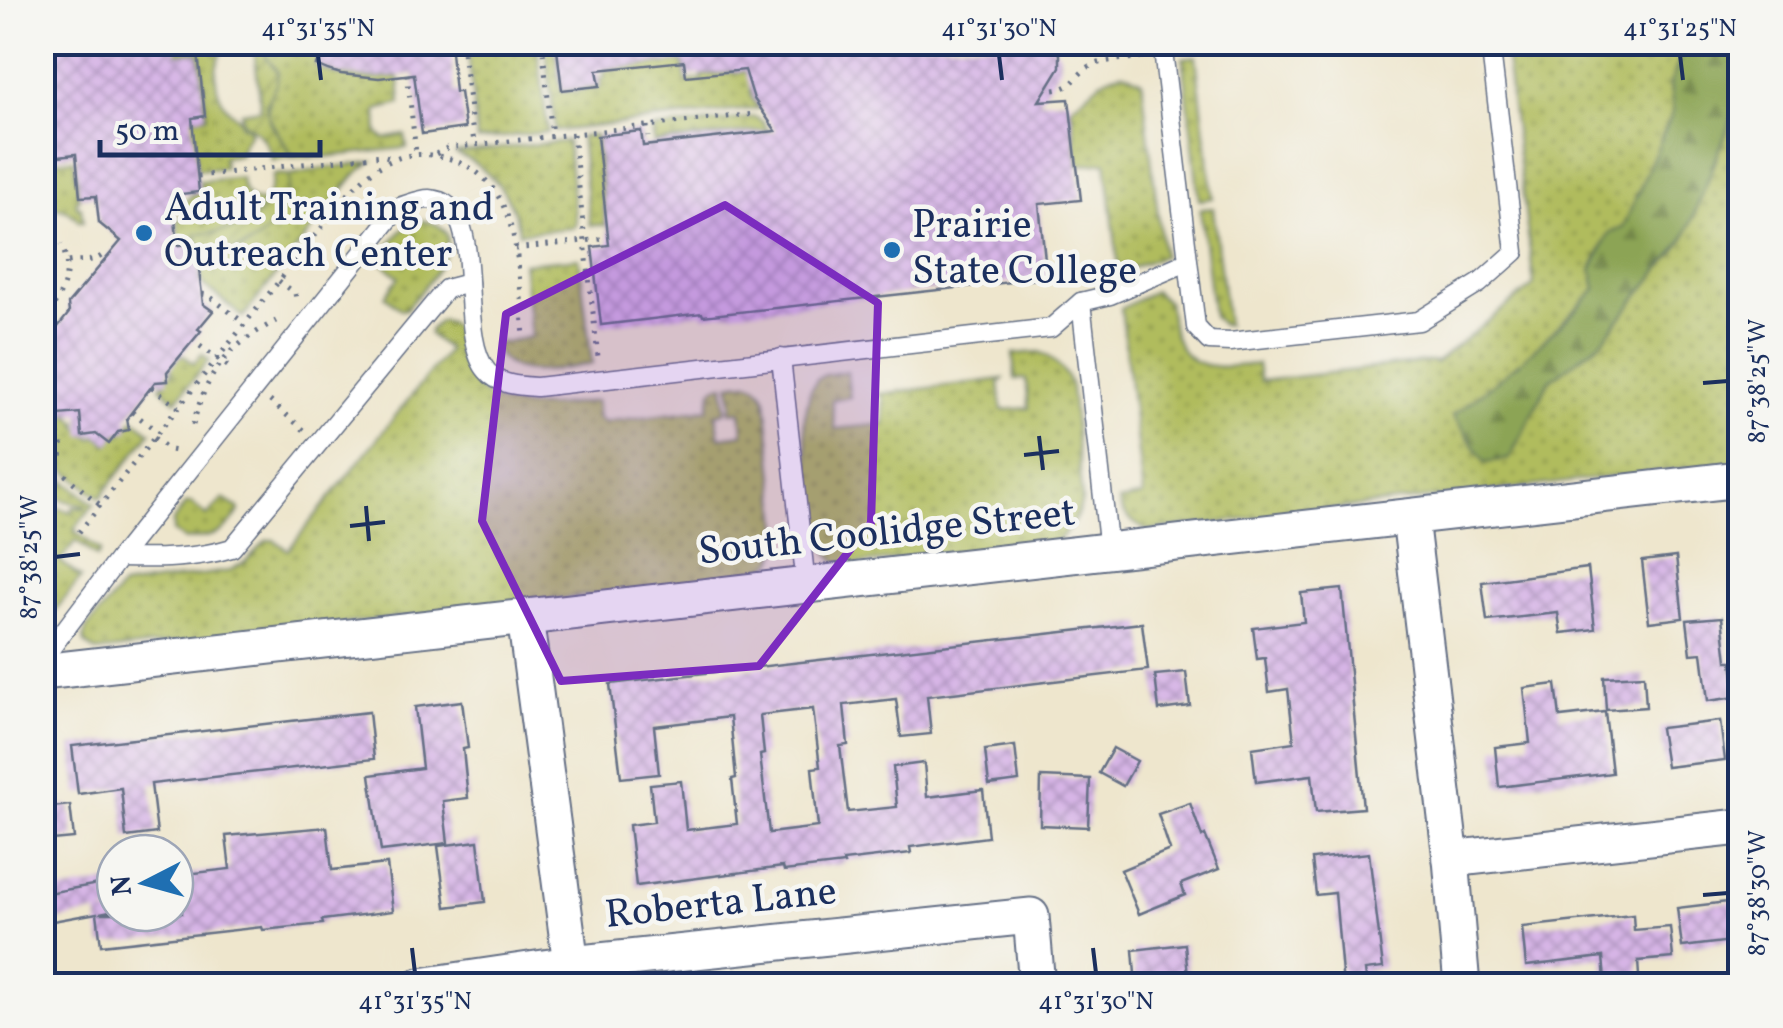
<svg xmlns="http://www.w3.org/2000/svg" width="1783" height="1028" viewBox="0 0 1783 1028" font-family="Vollkorn,serif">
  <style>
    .grass { fill: url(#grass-dots); stroke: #66765e; stroke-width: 2.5 }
    .forest { fill: url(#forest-firs); stroke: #546a59; stroke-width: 2.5 }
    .garden { fill: url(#garden-furrows); stroke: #66765e; stroke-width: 2.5 }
    .building { fill: url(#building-cross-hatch); fill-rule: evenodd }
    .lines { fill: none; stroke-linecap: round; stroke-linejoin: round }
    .service-casing { stroke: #656f85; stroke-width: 21 }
    .minor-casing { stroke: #656f85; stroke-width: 39 }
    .path { stroke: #656f85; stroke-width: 5; stroke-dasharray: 2.5 8; stroke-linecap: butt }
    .service { stroke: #fff; stroke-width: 18 }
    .minor { stroke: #fff; stroke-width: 35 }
    .marked { fill: #7b2cbf; fill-opacity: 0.2; stroke: #7b2cbf; stroke-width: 8; stroke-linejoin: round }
    .ticks { fill: none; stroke: #1b2f5e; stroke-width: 4 }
    .poi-dot { fill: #1f6fb2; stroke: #f6f6f2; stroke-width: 4 }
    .labels { text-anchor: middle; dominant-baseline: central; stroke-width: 9; stroke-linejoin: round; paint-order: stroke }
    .poi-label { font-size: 40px; fill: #1b2f5e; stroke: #f6f6f2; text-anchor: start }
    .street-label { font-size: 40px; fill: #1b2f5e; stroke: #f6f6f2 }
    .neatline { fill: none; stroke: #1b2f5e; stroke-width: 4 }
    .ticks-label { font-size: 25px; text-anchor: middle; fill: #1b2f5e }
  </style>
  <defs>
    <pattern id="grass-dots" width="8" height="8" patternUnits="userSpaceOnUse" patternTransform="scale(2.5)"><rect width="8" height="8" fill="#b0bc5d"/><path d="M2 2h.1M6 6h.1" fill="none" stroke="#8e9950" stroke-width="1.8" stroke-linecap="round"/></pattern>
    <pattern id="forest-firs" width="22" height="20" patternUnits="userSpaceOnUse" patternTransform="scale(2.5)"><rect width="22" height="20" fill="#8ca454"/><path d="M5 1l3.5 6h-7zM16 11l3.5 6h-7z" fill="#728649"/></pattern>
    <pattern id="garden-furrows" width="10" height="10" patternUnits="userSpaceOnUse" patternTransform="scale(2.5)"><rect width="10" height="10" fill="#b0bc5d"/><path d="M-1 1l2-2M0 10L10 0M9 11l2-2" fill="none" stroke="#8e9950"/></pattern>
    <pattern id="building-cross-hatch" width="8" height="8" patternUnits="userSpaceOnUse" patternTransform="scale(2.5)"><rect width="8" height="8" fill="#d7b5e6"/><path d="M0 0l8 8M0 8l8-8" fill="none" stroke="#ae94be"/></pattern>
  </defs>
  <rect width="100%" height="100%" fill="#f6f6f2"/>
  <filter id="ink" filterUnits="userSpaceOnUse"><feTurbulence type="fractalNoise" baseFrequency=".01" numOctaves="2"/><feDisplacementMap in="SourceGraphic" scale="20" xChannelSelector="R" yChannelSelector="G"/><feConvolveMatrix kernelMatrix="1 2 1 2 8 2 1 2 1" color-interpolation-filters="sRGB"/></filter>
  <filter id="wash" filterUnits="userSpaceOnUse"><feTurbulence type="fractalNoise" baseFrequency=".0048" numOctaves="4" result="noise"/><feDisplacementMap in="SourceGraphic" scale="40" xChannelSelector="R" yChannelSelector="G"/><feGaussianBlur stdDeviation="2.25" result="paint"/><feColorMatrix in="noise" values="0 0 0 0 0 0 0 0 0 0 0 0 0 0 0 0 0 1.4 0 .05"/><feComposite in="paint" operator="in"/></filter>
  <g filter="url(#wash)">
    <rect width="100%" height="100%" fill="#eee6cd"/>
    <g class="grass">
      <path d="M175 43H229C207 67 214 102 240 119L241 125 246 126 251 131 242 146 240 155 223 157 224 168 197 170 196 159 189 160 184 119 207 116 199 52 176 54Z"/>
      <path d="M262 43H299L320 55 315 66C342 80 369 80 399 77L401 104 377 110 378 133 384 139 405 135 407 148 323 157H290V152C267 114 260 117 278 73L266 56Z"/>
      <polygon points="467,43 537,43 548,132 477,140"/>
      <path d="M545 43H555L561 92 600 88V79L605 78 604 70 683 61 686 81 702 80V75L759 70C751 84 745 96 760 108L555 131Z"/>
      <path d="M1504 43H1687L1670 84 1673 111 1623 228 1609 234 1592 269 1596 289 1528 357 1453 415 1509 459 1549 381 1602 341 1685 238 1740 98V462L1147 531C1136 524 1120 515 1119 501L1143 496 1121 309 1154 291 1168 302C1175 367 1198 371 1257 364L1260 381 1433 361 1435 363 1534 285Z"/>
      <polygon points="1196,56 1213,198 1199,200 1183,58"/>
      <path d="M1124 72 1142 81 1163 256 1119 273 1106 162 1078 165 1071 106C1092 93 1097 77 1124 72Z"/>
      <polygon points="755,117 763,122 768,130 654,143 652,129"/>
      <polygon points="595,135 606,225 590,225 580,137"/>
      <path d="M567 141 576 225 572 228 519 233C514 196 489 167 455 153Z"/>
      <path d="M74 159 79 199 76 200 77 207H81L83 222H79C71 211 62 206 49 208L46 202H43V162Z"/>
      <path d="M371 162 355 175 243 317 202 284 200 255 202 253C213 252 224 253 235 251 266 243 292 206 289 175L320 169Z"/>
      <path d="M241 177C242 192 249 203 265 202 246 233 228 232 196 234V242L180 244 177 220 182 219 180 208H176L175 203 186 201 194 193 200 192V181Z"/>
      <polygon points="1213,208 1227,325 1222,325 1213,317 1200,209"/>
      <path d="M421 220C482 230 423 287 406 309L401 310 385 296 399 277 379 260C390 244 401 225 421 220Z"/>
      <path d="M579 258 592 364C559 368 506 386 494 344L531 337 523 263Z"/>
      <path d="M439 321H447L454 327C456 335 456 343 457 351 475 423 541 407 596 401L598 419 603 422 707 409C713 398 706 387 724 384L726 408 725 412 716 414 720 437 743 434 741 411 730 412V408L732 407 730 384C747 380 759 381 766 399L781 543 775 559 759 576 96 652 85 643 84 638 86 629 122 587 228 571 245 562 267 540H274L288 550 448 350 429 334 430 330Z"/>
      <path d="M1039 352C1054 358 1067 372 1071 387L1082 500C1079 517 1069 529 1057 542L840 566 829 554 816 529 804 421 810 392 817 379 825 375 847 371 850 397 832 400 835 429 885 424 883 397 879 394 1003 379 999 383 1002 410 1029 408 1026 379H1015L1013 354Z"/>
      <polygon points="182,354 194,364 202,354 209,360 176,401 160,387 173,371 169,367"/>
      <path d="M67 413 78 423 77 426 93 439 97 436 108 444 117 433 121 435 134 419 151 432 100 498 61 467C68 452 69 439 58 426L59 422Z"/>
      <polygon points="56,473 94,504 74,530 100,551 97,557 76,541 60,561 81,578 43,626 43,504 72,512 73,507 84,508 85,506 43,494 43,482"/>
      <path d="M223 499 238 508 239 511C225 537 213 536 185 540L173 532V521L186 504 191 503 207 516Z"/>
    </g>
    <path class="forest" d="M1687 42 1740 43V98L1685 238 1602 341 1549 381 1509 459 1485 462 1453 415C1504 376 1552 337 1596 289L1592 270 1609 233 1623 228 1673 111 1670 84Z"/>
    <g class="garden">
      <path d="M234 43H262L266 56 278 73 277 82 266 104 270 123 290 152V157L272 160C269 144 257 128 243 123L241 112 261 109 254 47 235 48Z"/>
      <path d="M281 174 289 175C292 206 266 243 235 250 225 253 213 252 202 253L199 255 197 234C225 232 247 231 263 206 269 195 272 187 273 175Z"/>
    </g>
    <g id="blocks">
      <g class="building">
        <polygon points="42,42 175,42 177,55 198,53 205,116 192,118 199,192 172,195 178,245 196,243 203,304 213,311 198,329 201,331 167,372 168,381 155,382 127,418 129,430 118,432 109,444 96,434 82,436 80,413 59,415 57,394 42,396 42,347 69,313 68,304 121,241 99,223 96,196 80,197 76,154 42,158"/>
        <polygon points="329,42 450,42 455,92 460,92 465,128 422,134 414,74 379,78 341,74 328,70 316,65"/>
        <polygon points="556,42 1052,44 1060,54 1060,67 1039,101 1069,99 1081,200 1039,204 1047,278 703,316 702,313 601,325 592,247 609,245 597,136 641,131 643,146 776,131 754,99 745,70 686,76 684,61 597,70 600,86 562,90"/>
        <polygon points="1676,557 1683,618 1649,622 1642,561"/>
        <polygon points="1588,568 1595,629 1561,633 1558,613 1487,621 1482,582"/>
        <polygon points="1342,589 1363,808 1316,812 1312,775 1256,782 1252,748 1294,742 1288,689 1269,692 1265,658 1257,659 1253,628 1304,622 1301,593"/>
        <polygon points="1722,617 1727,661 1732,661 1736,697 1708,701 1702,653 1691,654 1687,620"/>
        <path d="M1142 623 1148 670 927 696 931 734 901 737 896 699 844 705 848 745 840 746 848 812 897 807 893 767 924 763 927 797 983 790 988 837 910 847 911 853 843 861 844 864 784 871 783 867 636 886 629 825 654 822 650 784 681 781 686 830 737 824 732 779 736 778 730 717 654 726 659 774 621 778 610 684ZM813 709 820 767 812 768 818 827 769 833 760 755 764 754 760 715Z"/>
        <polygon points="1186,672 1190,706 1159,710 1155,675"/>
        <polygon points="1644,675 1646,707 1606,710 1604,677"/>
        <polygon points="1556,684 1560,717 1605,712 1612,773 1499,787 1495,747 1530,743 1524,688"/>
        <polygon points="462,701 468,748 463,749 468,798 443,801 448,843 381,851 370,775 422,768 415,707"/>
        <polygon points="369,712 374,759 151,784 157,833 126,837 121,788 78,794 72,746"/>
        <polygon points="1720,721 1725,760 1666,767 1660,728"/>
        <polygon points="1015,746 1019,781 989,785 985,750"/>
        <polygon points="1113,748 1137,761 1123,786 1099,773"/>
        <polygon points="1041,777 1090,779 1088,827 1040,825"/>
        <polygon points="1190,803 1202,837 1205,835 1219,869 1181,884 1185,895 1139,914 1121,870 1170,850 1158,814"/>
        <polygon points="70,805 74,838 42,841 42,808"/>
        <polygon points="327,827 332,870 387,864 393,911 322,920 323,924 263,930 262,927 101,945 97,913 42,923 42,894 115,881 115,910 100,913 182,913 177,875 230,869 226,836"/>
        <polygon points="478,841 485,902 446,907 438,846"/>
        <polygon points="1369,853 1383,968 1365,970 1367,986 1343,986 1335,893 1316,895 1312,859"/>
        <polygon points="1736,901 1740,940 1682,947 1677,908"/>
        <polygon points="1633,915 1634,930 1670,927 1673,958 1638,961 1639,976 1605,980 1603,957 1526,966 1522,927"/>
        <polygon points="1185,944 1189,986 1136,986 1133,950"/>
      </g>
    </g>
  </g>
  <g filter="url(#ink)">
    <use href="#blocks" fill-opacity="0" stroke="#656f85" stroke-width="2.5"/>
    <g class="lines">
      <g class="service-casing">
        <g id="service">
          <polyline points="1162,42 1196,327 1209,341 1230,342 1419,321 1480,283 1515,252 1490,42"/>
          <polyline points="1081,302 1109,551"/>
          <polyline points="781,358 806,585"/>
          <path d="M119 558C156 559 196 559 232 548L446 289 469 283"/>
          <path d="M42 660 119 558 399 207C409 204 420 199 429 199 491 202 453 331 487 371 498 385 520 386 537 387L1051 328 1081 302 1110 295 1187 262"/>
        </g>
      </g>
      <g class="minor-casing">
        <g id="minor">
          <polyline points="1410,518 1451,859 1462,986"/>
          <polyline points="525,617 571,964"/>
          <polyline points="42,672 1740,479"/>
          <polyline points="1451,859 1740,827"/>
          <polyline points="420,986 571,964 1031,916 1037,986"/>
        </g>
      </g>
      <g class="path">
        <polyline points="462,42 474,144"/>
        <polyline points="542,42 552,136"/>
        <polyline points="407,74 416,153"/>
        <path d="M1054 90C1075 87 1072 79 1087 68 1101 59 1127 60 1144 57"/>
        <polyline points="647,126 648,137"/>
        <polyline points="573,134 598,357"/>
        <polyline points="436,154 447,148 755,114"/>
        <polyline points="198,176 382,155 392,158"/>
        <polyline points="515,249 609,238"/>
        <path d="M68 262C82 259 94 264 105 253"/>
        <polyline points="279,281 295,293 296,299"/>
        <polyline points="202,294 208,295 244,323"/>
        <path d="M42 322C60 301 75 271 61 245"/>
        <polyline points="42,339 43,340"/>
        <polyline points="200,346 229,367"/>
        <polyline points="152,387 178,407"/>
        <polyline points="270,401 304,430"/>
        <polyline points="132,412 157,431"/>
        <path d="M42 420C69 435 69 462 42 477"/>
        <polyline points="51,424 58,416"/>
        <path d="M193 425C206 373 229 345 276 321"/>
        <polyline points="154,438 170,450 176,451"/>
        <polyline points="57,468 100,505"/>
        <path d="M79 532 350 192C371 168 398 151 431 155 524 167 517 264 524 336"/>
      </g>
      <use href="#service" class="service"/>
      <use href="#minor" class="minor"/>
    </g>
  </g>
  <path class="marked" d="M725 205 878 303 871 523 759 666 561 681 482 521 506 314Z"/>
  <path class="ticks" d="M318 55 321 80M999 55 1002 80M1680 55 1683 80M1703 383 1728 381M1039 436 1043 470M1024 455 1059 451M366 506 369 541M350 526 385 522M55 557 80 554M1703 895 1728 893M412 948 415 973M1093 948 1096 973"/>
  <g class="poi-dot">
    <circle cx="144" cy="233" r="10"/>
    <circle cx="892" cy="250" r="10"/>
  </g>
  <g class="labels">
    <g class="poi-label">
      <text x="164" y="210">Adult Training and<tspan x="164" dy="46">Outreach Center</tspan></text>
      <text x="912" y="227">Prairie<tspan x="912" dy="46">State College</tspan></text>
    </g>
    <g class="street-label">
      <text transform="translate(887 534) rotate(-6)">South Coolidge Street</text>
      <text transform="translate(721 905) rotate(-6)">Roberta Lane</text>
    </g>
  </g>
  <rect width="1783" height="1028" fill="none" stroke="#f6f6f2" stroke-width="110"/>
  <g transform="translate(145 883) rotate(264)"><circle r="48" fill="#f6f6f2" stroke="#9ea6b7" stroke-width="2.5"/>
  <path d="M0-8L18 38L0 25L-18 38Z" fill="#1f6fb2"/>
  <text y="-15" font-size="28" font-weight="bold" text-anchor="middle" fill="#1b2f5e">N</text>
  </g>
  <path d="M100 140v15h220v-15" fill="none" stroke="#1b2f5e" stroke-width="5"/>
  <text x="115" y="140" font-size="30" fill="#1b2f5e" stroke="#f6f6f2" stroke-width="8" paint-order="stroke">50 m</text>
  <rect x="55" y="55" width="1673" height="918" class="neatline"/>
  <g class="ticks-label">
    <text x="318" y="36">41°31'35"N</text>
    <text x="999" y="36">41°31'30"N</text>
    <text x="1680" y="36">41°31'25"N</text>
    <text transform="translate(1756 381) rotate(-90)" y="9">87°38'25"W</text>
    <text transform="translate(28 557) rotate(-90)" y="9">87°38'25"W</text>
    <text transform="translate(1756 893) rotate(-90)" y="9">87°38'30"W</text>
    <text x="415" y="1009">41°31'35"N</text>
    <text x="1096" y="1009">41°31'30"N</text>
  </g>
</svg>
